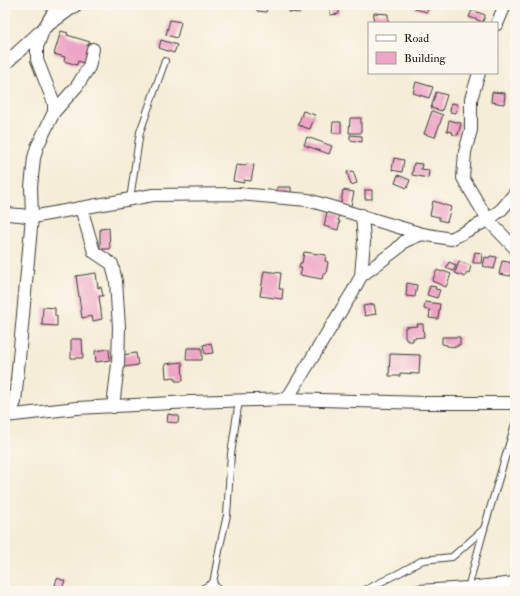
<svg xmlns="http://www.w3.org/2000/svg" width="520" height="596" viewBox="0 0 520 596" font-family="'IM FELL Double Pica',serif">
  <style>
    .building { fill: #eda4c5 }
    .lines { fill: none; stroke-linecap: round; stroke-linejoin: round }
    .service-casing { stroke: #3c3b38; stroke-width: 8 }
    .minor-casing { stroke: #3c3b38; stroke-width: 14 }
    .service { stroke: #fff; stroke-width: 6 }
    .minor { stroke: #fff; stroke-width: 12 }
  </style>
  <rect width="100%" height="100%" fill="#fbf7ec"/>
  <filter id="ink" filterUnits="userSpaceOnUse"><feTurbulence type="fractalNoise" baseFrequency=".025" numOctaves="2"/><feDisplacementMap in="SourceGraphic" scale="8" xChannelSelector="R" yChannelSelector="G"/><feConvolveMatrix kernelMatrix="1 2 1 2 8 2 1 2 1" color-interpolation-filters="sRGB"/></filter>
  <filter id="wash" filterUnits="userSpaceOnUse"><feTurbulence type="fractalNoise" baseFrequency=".012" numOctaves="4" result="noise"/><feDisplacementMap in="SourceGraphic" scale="16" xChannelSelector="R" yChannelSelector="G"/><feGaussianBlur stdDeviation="0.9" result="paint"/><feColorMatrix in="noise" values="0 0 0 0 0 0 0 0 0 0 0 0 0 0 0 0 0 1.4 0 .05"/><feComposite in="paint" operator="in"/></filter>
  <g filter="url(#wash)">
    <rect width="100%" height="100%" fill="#f4edd7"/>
    <g id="blocks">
      <g class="building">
        <polygon points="258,5 268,5 266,12 257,11"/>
        <polygon points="289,5 300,5 300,13 289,12"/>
        <polygon points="330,5 339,5 339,14 330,15"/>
        <polygon points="416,5 429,5 427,12 415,9"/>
        <polygon points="472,10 485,15 483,22 469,17"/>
        <polygon points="374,13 388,14 388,23 373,23"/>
        <polygon points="170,20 181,22 177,38 166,35"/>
        <polygon points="61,31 68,33 67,35 90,42 84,63 78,61 77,65 64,61 65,57 54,54"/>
        <polygon points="161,40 177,45 174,53 159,48"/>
        <polygon points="416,82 433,87 429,98 413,93"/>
        <polygon points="436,92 447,95 442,111 431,108"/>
        <polygon points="492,92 505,93 504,104 491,102"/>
        <polygon points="451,103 457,104 456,113 450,112"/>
        <polygon points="303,111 315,115 310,129 298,125"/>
        <polygon points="432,111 443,115 435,137 424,134"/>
        <polygon points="350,118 361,118 361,133 349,133"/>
        <polygon points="449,120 461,123 458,135 452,134 453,132 447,131"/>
        <polygon points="333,122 341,122 341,133 332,133"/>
        <polygon points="350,135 362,136 362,142 350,140"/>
        <polygon points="307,137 332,146 329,154 304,145"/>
        <polygon points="394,158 404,160 402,172 392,170"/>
        <polygon points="414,163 422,164 421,169 429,170 428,178 412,175"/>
        <polygon points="246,164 254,165 251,181 244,180 244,183 233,181 236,165 246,166"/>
        <polygon points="353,171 357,183 351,185 347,172"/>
        <polygon points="398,175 410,180 407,188 395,183"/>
        <polygon points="277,187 291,187 291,195 277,194"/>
        <polygon points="343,190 354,192 351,206 341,204"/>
        <rect x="365" y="190" width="7" height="9"/>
        <polygon points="433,201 451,207 447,222 439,220 439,217 430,215"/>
        <polygon points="327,212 339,215 338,221 340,221 338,230 324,226"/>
        <polygon points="109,228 110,249 100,249 100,229"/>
        <polygon points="304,252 326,255 325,261 328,262 326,274 323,274 322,279 300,275 302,268 299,268 300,263 302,263"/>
        <polygon points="475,252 482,253 481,263 473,263"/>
        <polygon points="490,256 497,257 494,269 483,266 485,257 489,258"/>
        <polygon points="459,261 471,266 469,273 467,272 465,277 455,273"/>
        <polygon points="502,261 514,263 511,276 499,274"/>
        <polygon points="449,262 456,265 454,271 446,268"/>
        <polygon points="437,270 442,272 443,271 451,274 446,287 432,281"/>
        <polygon points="264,271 281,273 279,289 283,289 282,299 260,296"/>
        <polygon points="96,273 98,288 101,287 103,296 99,296 102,319 93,321 92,316 82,318 76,276"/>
        <polygon points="407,283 417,285 415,297 406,296"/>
        <polygon points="430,286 436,287 435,289 440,290 437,298 427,295"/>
        <polygon points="425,302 440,304 438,319 429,318 430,310 424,309"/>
        <polygon points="374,304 376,314 365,316 363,306"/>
        <polygon points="43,307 55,308 55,316 57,316 57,326 42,325"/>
        <polygon points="417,324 423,324 424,337 413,338 413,341 407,341 407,338 405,338 405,327 418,326"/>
        <polygon points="442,337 460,337 460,345 457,345 457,347 447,346 447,345 442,344"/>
        <polygon points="71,339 82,339 83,358 71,358"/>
        <polygon points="211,343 213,353 205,354 203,345"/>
        <polygon points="187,348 202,348 202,360 186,360"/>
        <polygon points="109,349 110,360 96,362 95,351"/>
        <polygon points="136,353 138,365 124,367 122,355"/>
        <polygon points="390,354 420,355 419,374 400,373 400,376 389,376"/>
        <polygon points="182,362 183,381 175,381 175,377 166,378 165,364"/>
        <polygon points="168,414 179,416 178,423 167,422"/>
        <polygon points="57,578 65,581 61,591 54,589"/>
      </g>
    </g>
  </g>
  <g filter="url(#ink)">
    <use href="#blocks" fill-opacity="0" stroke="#3c3b38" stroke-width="1"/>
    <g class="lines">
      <g class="service-casing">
        <g id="service">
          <polyline points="130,199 140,132 165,61"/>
          <polyline points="468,588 484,529"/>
          <polyline points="198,591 213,583"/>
          <polyline points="219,591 213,583 220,546 227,515 231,454 239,400"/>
          <polyline points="363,591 401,572 423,560 452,557 484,529 515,424"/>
        </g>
      </g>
      <g class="minor-casing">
        <g id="minor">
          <polyline points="497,24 505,5"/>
          <polyline points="5,64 44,28 76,5"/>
          <polyline points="479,73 471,99 471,130 465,152 463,178 488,220 515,248"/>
          <polyline points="54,112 77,86 89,67 93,49"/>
          <polyline points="81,208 94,252 112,264 116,281 119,327 118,364 113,407"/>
          <polyline points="5,214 20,215 32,217 81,208 153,195 239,194 308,200 422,234"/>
          <polyline points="361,276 396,250 405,241 422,234 451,239 488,220 502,209 515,193"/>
          <polyline points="287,399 342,309 352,293 361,276 364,241 362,215"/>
          <polyline points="9,415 15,402 32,217 31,187 34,158 37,147 54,112 54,103 37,60 37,47 44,28 58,5"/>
          <polyline points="5,416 77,408 191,402 287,399 424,403 515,403"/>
          <polyline points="419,591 468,588 515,583"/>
        </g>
      </g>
      <use href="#service" class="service"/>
      <use href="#minor" class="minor"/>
    </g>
  </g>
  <rect width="520" height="596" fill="none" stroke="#fbf7ec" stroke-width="20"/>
  <rect x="368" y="22" width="130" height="52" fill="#fbf7ec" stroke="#a29f99"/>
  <rect x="376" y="35" width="20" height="6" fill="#ffffff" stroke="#a29f99"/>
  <text x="404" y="42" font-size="12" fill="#1c1c1c">Road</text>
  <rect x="376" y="52" width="20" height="12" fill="#eda4c5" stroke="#a29f99"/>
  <text x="404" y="62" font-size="12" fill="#1c1c1c">Building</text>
</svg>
